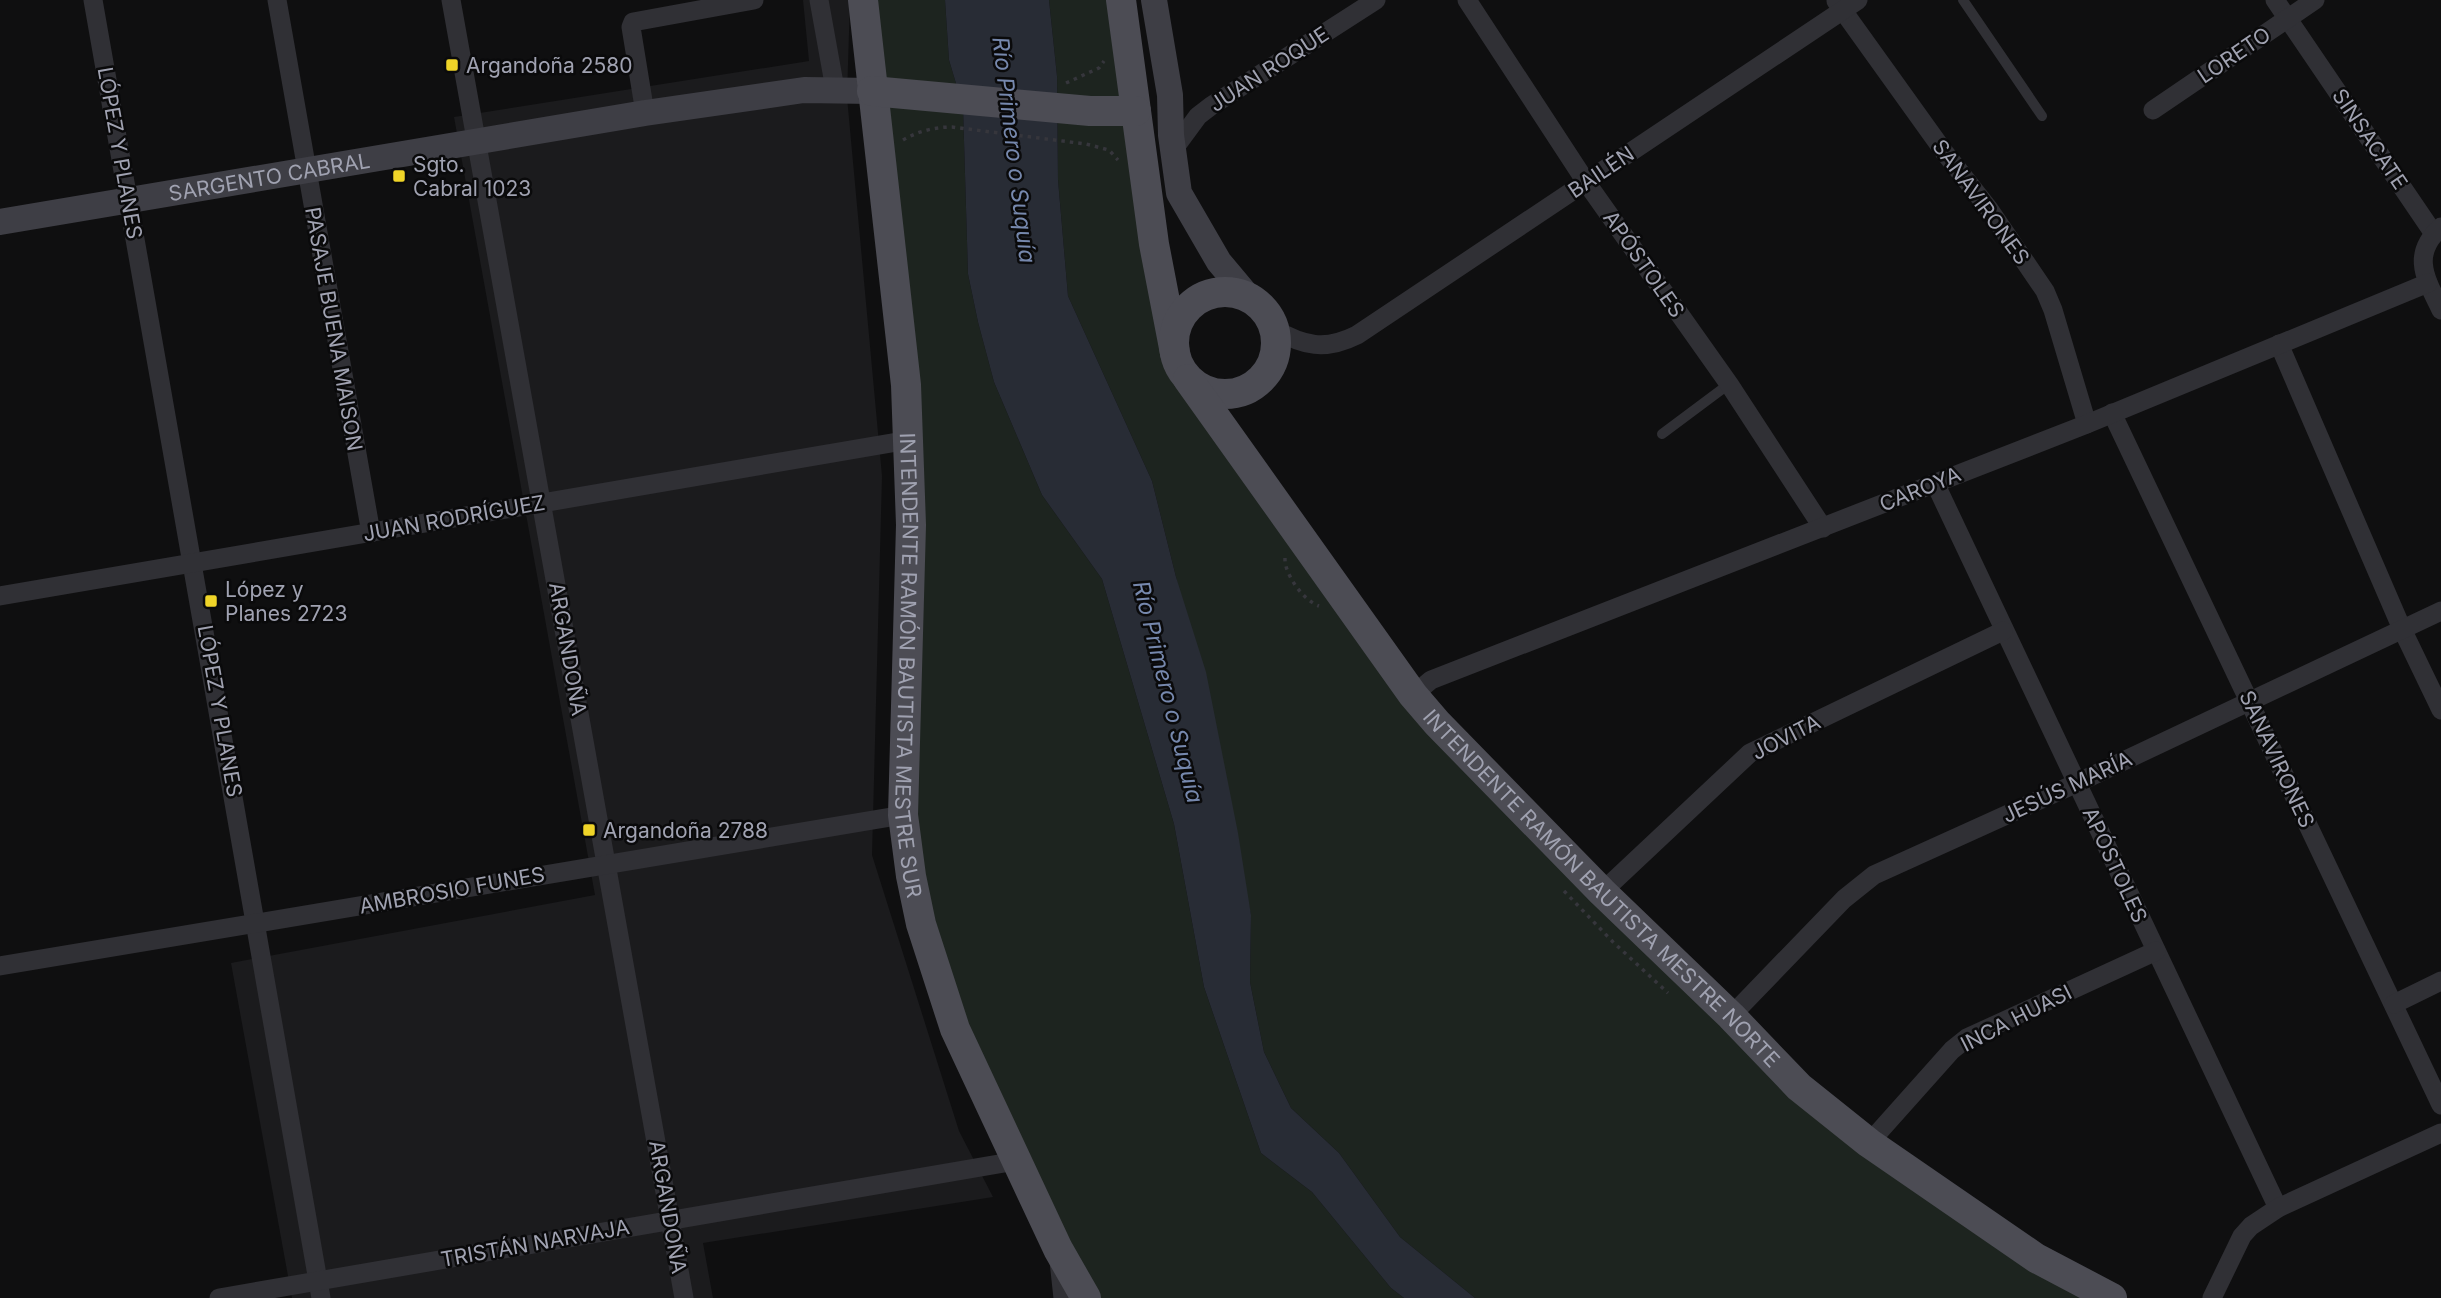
<svg xmlns="http://www.w3.org/2000/svg" width="2441" height="1298" viewBox="0 0 2441 1298" font-family="Inter,sans-serif">
  <style>
    .built { fill: #1b1b1d }
    .green { fill: #1d241f }
    .water { fill: #282c35 }
    .lines { fill: none; stroke-linecap: round; stroke-linejoin: round }
    .path { stroke: #36363c; stroke-width: 3.5; stroke-dasharray: 3.5 5; stroke-linecap: butt }
    .lane { stroke: #303035; stroke-width: 10 }
    .street { stroke: #303035; stroke-width: 19 }
    .secondary { stroke: #3e3e45; stroke-width: 26 }
    .primary { stroke: #4c4c54; stroke-width: 30 }
    .poi-dot { fill: #efd428; stroke: #0a0a0b; stroke-width: 2.5 }
    .labels { text-anchor: middle; dominant-baseline: central; stroke-width: 5; stroke-linejoin: round; paint-order: stroke }
    .street-label { font-size: 21px; fill: #a0a2b1; stroke: #0a0a0b }
    .poi-label { font-size: 21px; fill: #a0a2b1; stroke: #0a0a0b; text-anchor: start }
    .water-label { font-size: 23px; font-style: italic; fill: #7688ad; stroke: #0a0a0b }
  </style>
  <rect width="100%" height="100%" fill="#0f0f10"/>
  <polygon class="built" points="803,0 850,0 847,97 882,476 872,855 959,1131 993,1197 703,1243 713,1298 292,1298 231,963 595,895 454,117 809,61"/>
  <g class="green">
    <polygon points="863,0 945,0 949,60 963,107 968,274 978,322 994,382 1042,495 1102,579 1174,824 1204,987 1261,1153 1312,1192 1391,1288 1404,1298 1086,1298 982,1091 911,876 911,525"/>
    <polygon points="1049,0 1121,0 1174,338 1188,379 1413,695 1799,1087 2112,1298 1475,1298 1400,1237 1339,1153 1291,1108 1264,1052 1250,982 1251,915 1176,577 1152,481 1068,296 1058,180 1057,76"/>
  </g>
  <polygon class="water" points="945,0 1049,0 1057,76 1058,180 1068,296 1152,481 1176,577 1206,672 1238,833 1251,915 1250,982 1264,1052 1291,1108 1339,1153 1400,1237 1475,1298 1404,1298 1391,1288 1312,1192 1261,1153 1204,987 1174,824 1102,579 1042,495 994,382 978,322 968,274 963,107 949,60"/>
  <g class="lines">
    <g class="path">
      <polyline points="1066,83 1099,68 1104,61"/>
      <path d="M903 140C918 131 935 127 952 127L1086 144 1109 150 1118 160"/>
      <path d="M1285 558C1284 574 1304 601 1319 606"/>
      <polyline points="1564,891 1613,942 1668,993"/>
    </g>
    <g class="lane">
      <polyline points="1963,0 2042,116"/>
      <polyline points="1662,434 1729,384"/>
    </g>
    <g class="street">
      <polyline points="93,0 321,1298"/>
      <polyline points="277,0 371,533"/>
      <polyline points="451,0 684,1298"/>
      <polyline points="819,0 835,89"/>
      <polyline points="1467,0 1586,182 1729,384 1823,528"/>
      <polyline points="2275,0 2434,234"/>
      <polyline points="1836,1 1945,153 1989,209 2045,291 2053,310 2087,424"/>
      <polyline points="2153,110 2315,0"/>
      <polyline points="645,113 631,27 633,22 754,0"/>
      <polyline points="1173,150 1198,116 1211,106 1376,0"/>
      <path d="M2441 227C2410 255 2426 279 2441 310"/>
      <path d="M1274 329C1304 346 1325 351 1357 335L1858 0"/>
      <polyline points="2279,344 2402,629 2441,710"/>
      <polyline points="2112,413 2441,1105"/>
      <polyline points="1935,483 2278,1208"/>
      <polyline points="0,596 909,440"/>
      <polyline points="1413,695 1431,680 2087,424 2428,283"/>
      <polyline points="1602,892 1750,753 2003,631"/>
      <polyline points="0,966 903,815"/>
      <polyline points="2394,1004 2441,981"/>
      <polyline points="1731,1016 1844,899 1874,875 2077,783 2441,611"/>
      <polyline points="1869,1143 1952,1050 1967,1038 2156,951"/>
      <polyline points="1059,1261 1063,1298"/>
      <polyline points="219,1298 1016,1161"/>
      <polyline points="2212,1298 2242,1236 2251,1226 2278,1208 2441,1133"/>
    </g>
    <g class="secondary">
      <polyline points="1154,0 1170,95 1171,135 1179,193 1219,262 1251,300"/>
      <path id="s1" d="M0 222 645 113 804 90 872 91"/>
    </g>
    <g class="primary">
      <path id="s2" d="M863 0 906 385 911 525 903 815 911 876 921 924 955 1029 1058 1249 1086 1298"/>
      <polyline points="1121,0 1154,244 1175,353"/>
      <polyline points="872,91 1090,111 1136,111"/>
      <circle cx="1225" cy="343" r="51"/>
      <path id="s3" d="M1188 379 1413 695 1437 723 1602 892 1731 1016 1799 1087 1869 1143 2036 1258 2112 1298"/>
    </g>
  </g>
  <g class="poi-dot">
    <rect x="445" y="58" width="14" height="14" rx="3.5"/>
    <rect x="392" y="169" width="14" height="14" rx="3.5"/>
    <rect x="204" y="594" width="14" height="14" rx="3.5"/>
    <rect x="582" y="823" width="14" height="14" rx="3.5"/>
  </g>
  <g class="labels">
    <g class="street-label">
      <text transform="translate(2234 55) rotate(-34)">LORETO</text>
      <text transform="translate(1269 69) rotate(-33)">JUAN ROQUE</text>
      <text transform="translate(2370 139) rotate(56)">SINSACATE</text>
      <text transform="translate(120 153) rotate(80)">LÓPEZ Y PLANES</text>
      <text transform="translate(1601 172) rotate(-34)">BAILÉN</text>
      <text stroke="none"><textPath href="#s1" startOffset="273">SARGENTO CABRAL</textPath></text>
      <text transform="translate(1981 202) rotate(54)">SANAVIRONES</text>
      <text transform="translate(1644 264) rotate(55)">APÓSTOLES</text>
      <text transform="translate(334 329) rotate(80)">PASAJE BUENA MAISON</text>
      <text transform="translate(1920 489) rotate(-22)">CAROYA</text>
      <text transform="translate(454 518) rotate(-10)">JUAN RODRÍGUEZ</text>
      <text transform="translate(568 649) rotate(80)">ARGANDOÑA</text>
      <text stroke="none"><textPath href="#s2" startOffset="668">INTENDENTE RAMÓN BAUTISTA MESTRE SUR</textPath></text>
      <text transform="translate(220 711) rotate(80)">LÓPEZ Y PLANES</text>
      <text transform="translate(1786 737) rotate(-27)">JOVITA</text>
      <text transform="translate(2277 759) rotate(65)">SANAVIRONES</text>
      <text transform="translate(2067 787) rotate(-25)">JESÚS MARÍA</text>
      <text transform="translate(2115 865) rotate(65)">APÓSTOLES</text>
      <text stroke="none"><textPath href="#s3" startOffset="658">INTENDENTE RAMÓN BAUTISTA MESTRE NORTE</textPath></text>
      <text transform="translate(452 890) rotate(-10)">AMBROSIO FUNES</text>
      <text transform="translate(2016 1018) rotate(-27)">INCA HUASI</text>
      <text transform="translate(668 1207) rotate(80)">ARGANDOÑA</text>
      <text transform="translate(535 1243) rotate(-10)">TRISTÁN NARVAJA</text>
    </g>
    <g class="poi-label">
      <text x="466" y="65">Argandoña 2580</text>
      <text x="413" y="164">Sgto.<tspan x="413" dy="24">Cabral 1023</tspan></text>
      <text x="225" y="589">López y<tspan x="225" dy="24">Planes 2723</tspan></text>
      <text x="603" y="830">Argandoña 2788</text>
    </g>
    <g class="water-label">
      <text transform="translate(1014 150) rotate(83)">Río Primero o Suquía</text>
      <text transform="translate(1168 692) rotate(76)">Río Primero o Suquía</text>
    </g>
  </g>
</svg>
